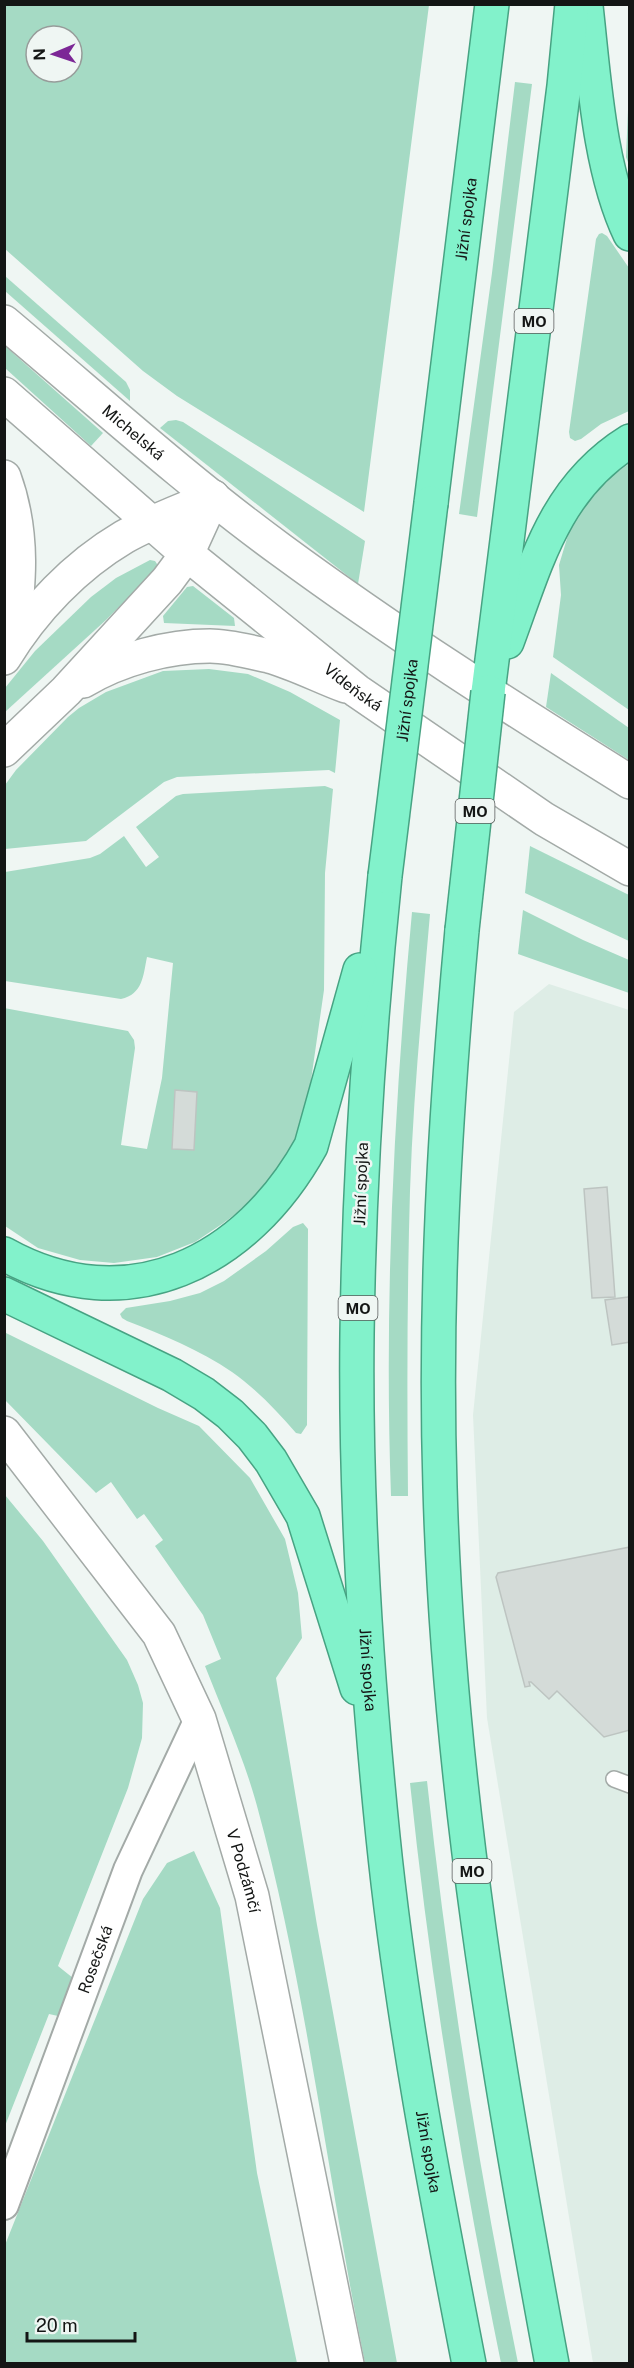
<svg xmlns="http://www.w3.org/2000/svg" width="634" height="2368" viewBox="0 0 634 2368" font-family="'Public Sans',sans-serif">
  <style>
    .built { fill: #deede6 }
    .green { fill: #a5dac4; fill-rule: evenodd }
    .building { fill: #d4dbd8; stroke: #bdc4c1; stroke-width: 1.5 }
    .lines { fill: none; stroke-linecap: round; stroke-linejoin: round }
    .service-casing { stroke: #a3aaa7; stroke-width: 18 }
    .minor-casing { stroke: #a3aaa7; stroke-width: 32 }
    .tertiary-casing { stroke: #a3aaa7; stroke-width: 36 }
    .secondary-casing { stroke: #a3aaa7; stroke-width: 36 }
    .trunk-casing { stroke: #47a383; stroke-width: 36 }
    .service { stroke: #fff; stroke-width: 15 }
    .minor { stroke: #fff; stroke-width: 28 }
    .tertiary { stroke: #fff; stroke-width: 33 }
    .secondary { stroke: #fff; stroke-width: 33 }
    .trunk { stroke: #82f2cb; stroke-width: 33 }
    .trunk-bridge-casing { stroke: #47a383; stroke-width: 36; stroke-linecap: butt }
    .trunk-bridge { stroke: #82f2cb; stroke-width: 33 }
    .labels { text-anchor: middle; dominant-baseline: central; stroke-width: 5; stroke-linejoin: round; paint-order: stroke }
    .shield { fill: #eff6f3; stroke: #565958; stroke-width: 1.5 }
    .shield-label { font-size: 15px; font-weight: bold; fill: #141615 }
    .street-label { font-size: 16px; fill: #141615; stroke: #eff6f3 }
  </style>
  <rect width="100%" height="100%" fill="#eff6f3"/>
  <polygon class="built" points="549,984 629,1010 629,2363 593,2363 487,1718 473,1415 514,1012"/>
  <g class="green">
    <path d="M5 4 429 5 364 512 177 396 143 371 5 249ZM36 36H72V72H36Z"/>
    <polygon points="515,82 532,84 477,517 459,514 492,273"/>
    <polygon points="629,86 629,165 626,157"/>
    <polygon points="602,233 607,236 629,268 629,411 601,424 581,439 575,441 570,438 569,432 596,239 599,234"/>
    <polygon points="5,276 126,382 130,390 130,401 5,291"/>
    <polygon points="5,346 103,433 91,446 5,368"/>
    <polygon points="176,420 183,422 365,541 358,584 160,428 168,421"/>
    <polygon points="629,464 629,710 553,657 561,595 559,565 571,525 601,482"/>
    <polygon points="150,560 155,561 159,567 106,620 5,712 5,688 35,651 91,597 116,578"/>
    <polygon points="193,586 234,618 235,626 164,623 163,616 187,587"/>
    <polygon points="209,669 248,674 290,692 340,720 335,773 329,770 177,777 164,782 86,841 5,849 5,785 16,770 68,717 79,708 106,692 163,671"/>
    <polygon points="551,673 629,728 629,760 546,707"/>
    <path d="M325 786 333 789 325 873 324 990 308 1101 297 1136 280 1168 257 1198 222 1224 195 1242 157 1257 114 1263 80 1260 38 1248 5 1226 4 1008 128 1031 134 1040 135 1048 121 1145 147 1149 162 1078 173 963 147 957C143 976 143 994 121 999L5 981V872L90 858 100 854 124 836 146 867 159 857 136 827 176 796 183 794ZM175 1090 197 1092 193 1150 172 1149Z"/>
    <polygon points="530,846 629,895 629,941 525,893"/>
    <polygon points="523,910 583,940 629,960 629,993 518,954"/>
    <path d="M412 912 430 914C422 1007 413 1099 410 1191 407 1293 407 1394 408 1496H391C384 1301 394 1106 412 912Z"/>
    <path d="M303 1223 308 1229 307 1425 301 1434 296 1433C277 1411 256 1389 232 1372 200 1350 163 1335 127 1321L122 1318 120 1314 126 1308 170 1301 200 1293 224 1281 266 1251 293 1227Z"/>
    <path d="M4 1332 158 1408 199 1426 250 1478 285 1539 298 1593 302 1638 276 1678 317 1925 397 2363H365C327 2178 307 1989 257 1806 244 1758 223 1712 205 1666L221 1659 203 1615 155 1546 163 1540 144 1514 137 1519 111 1482 96 1493 5 1400Z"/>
    <polygon points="5,1495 43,1541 127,1660 138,1685 143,1703 142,1738 128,1788 58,1966 73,1978 58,2016 49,2014 5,2126"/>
    <path d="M427 1781C448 1976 479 2171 518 2363H501C462 2172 430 1977 410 1783Z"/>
    <polygon points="194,1851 220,1908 257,2173 297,2363 5,2363 5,2245 143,1899 167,1863"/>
  </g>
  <g class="building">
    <polygon points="175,1090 197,1092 194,1150 172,1149"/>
    <polygon points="607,1187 615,1297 592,1298 584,1189"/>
    <polygon points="630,1294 630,1342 612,1345 605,1300 628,1297"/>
    <polygon points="630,1547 630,1730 604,1737 557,1691 549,1699 531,1682 529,1682 530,1686 525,1687 496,1577 498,1573"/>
  </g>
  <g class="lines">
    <g class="service-casing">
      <polyline id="service" points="614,1779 630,1785"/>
    </g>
    <g class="minor-casing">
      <g id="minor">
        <path id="s1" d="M4 2205 128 1870 199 1719"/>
      </g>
    </g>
    <g class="tertiary-casing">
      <g id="tertiary">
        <path d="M4 477C25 534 19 586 12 644"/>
        <path d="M4 658C33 610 75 566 124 537 152 521 184 510 213 497"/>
        <path d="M83 681C120 659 168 646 210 646 229 646 251 652 269 656 295 663 321 677 346 686"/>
        <polyline points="4,750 66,691 167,581 187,554 213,497"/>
        <path id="s2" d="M4 1433 159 1634 199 1719 252 1896 347 2364"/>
      </g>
    </g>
    <g class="secondary-casing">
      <g id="secondary">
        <path id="s3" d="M4 322C96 399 185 480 281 550 394 633 511 708 630 782"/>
        <path id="s4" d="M4 394 187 554 357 691 544 819 630 869"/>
      </g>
    </g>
    <g class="trunk-casing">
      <g id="trunk">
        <path d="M586 6C594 77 599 169 630 234"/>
        <path id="s5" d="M431 503 492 4"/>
        <path d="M507 642C536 564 554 488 630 441"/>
        <polyline points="488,692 564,86 572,4"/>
        <path id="s6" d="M385 876C369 1029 359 1181 357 1334 355 1502 366 1670 383 1837 401 2014 435 2189 469 2364"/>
        <path d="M462 930C445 1116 434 1301 440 1487 448 1782 498 2074 552 2364"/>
        <path d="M4 1254C128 1323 247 1262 311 1146L360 970"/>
        <polyline points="4,1294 172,1375 204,1394 230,1414 252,1436 271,1461 303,1516 357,1688"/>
      </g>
    </g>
    <use href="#service" class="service"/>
    <use href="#minor" class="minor"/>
    <use href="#tertiary" class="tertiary"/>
    <use href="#secondary" class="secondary"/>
    <use href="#trunk" class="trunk"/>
    <g class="trunk-bridge-casing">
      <g id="trunk-bridge">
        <path id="s7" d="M385 876 431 503"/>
        <polyline points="462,930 488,692"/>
      </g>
    </g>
    <use href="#trunk-bridge" class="trunk-bridge"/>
  </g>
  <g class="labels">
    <g class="shield">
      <rect x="514.5" y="309" width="39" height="24" rx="4.5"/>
      <rect x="455.5" y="799" width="39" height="24" rx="4.5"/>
      <rect x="338.5" y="1296" width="39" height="24" rx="4.5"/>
      <rect x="452.5" y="1859" width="39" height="24" rx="4.5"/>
    </g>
    <g class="shield-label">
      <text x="534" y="321">MO</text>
      <text x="475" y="811">MO</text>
      <text x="358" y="1308">MO</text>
      <text x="472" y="1871">MO</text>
    </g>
    <g class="street-label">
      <text stroke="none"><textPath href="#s5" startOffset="286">Jižní spojka</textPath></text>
      <text stroke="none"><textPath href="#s3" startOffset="170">Michelská</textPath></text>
      <text stroke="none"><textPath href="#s4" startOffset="456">Vídeňská</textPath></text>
      <text stroke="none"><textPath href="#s7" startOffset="177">Jižní spojka</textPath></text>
      <text transform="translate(361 1184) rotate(-88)">Jižní spojka</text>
      <text stroke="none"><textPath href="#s6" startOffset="795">Jižní spojka</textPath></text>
      <text stroke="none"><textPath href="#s2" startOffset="506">V Podzámčí</textPath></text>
      <text stroke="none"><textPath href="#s1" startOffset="262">Rosečská</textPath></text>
      <text stroke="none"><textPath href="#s6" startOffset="1281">Jižní spojka</textPath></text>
    </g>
  </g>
  <rect width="634" height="2368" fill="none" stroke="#141615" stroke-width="12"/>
  <g transform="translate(54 54) rotate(268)"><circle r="28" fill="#eff6f3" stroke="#979c9a" stroke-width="1.5"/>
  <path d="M0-4.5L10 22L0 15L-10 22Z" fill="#7c2796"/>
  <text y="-9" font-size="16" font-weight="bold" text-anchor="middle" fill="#141615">N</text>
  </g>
  <path d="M27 2332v9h108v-9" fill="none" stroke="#141615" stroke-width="3"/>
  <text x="36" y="2332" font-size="18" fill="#141615" stroke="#eff6f3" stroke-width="4.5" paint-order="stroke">20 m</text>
</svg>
